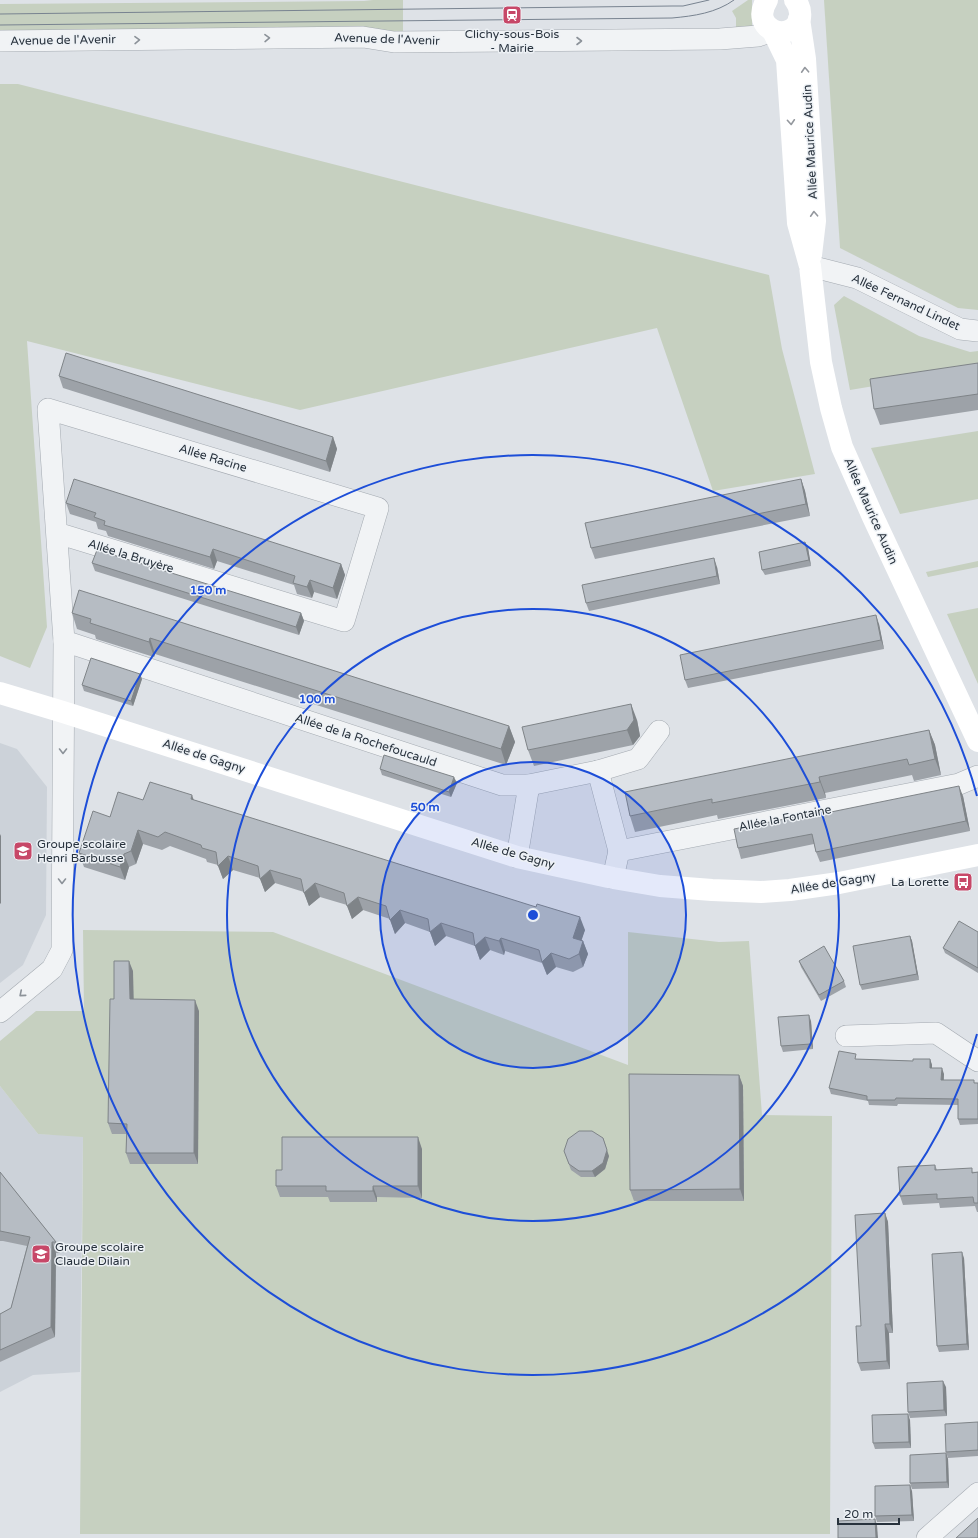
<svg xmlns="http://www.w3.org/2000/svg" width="978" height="1538" viewBox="0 0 978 1538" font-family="'Varela Round',sans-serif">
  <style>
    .built { fill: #ccd2d9 }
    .green { fill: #c6d0c0 }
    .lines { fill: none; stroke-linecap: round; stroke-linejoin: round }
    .street-casing { stroke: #a4aab1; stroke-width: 22 }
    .street { stroke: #f1f3f5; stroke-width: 21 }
    .secondary { stroke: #fff; stroke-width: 22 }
    .tram { stroke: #788390; stroke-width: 1 }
    .wall { fill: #9da2a8 }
    .shaded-wall { fill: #7f8488 }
    .building { fill: #b6bcc3; stroke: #7f8488 }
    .oneway { stroke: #8c9299 }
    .oneway2 { stroke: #94989e }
    .ring { fill: none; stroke: #1d4ed8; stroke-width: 2 }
    .labels { text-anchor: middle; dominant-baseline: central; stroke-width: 3; stroke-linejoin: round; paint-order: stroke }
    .poi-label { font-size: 12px; fill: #28323d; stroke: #edf1f5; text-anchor: start }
    .street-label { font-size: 12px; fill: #28323d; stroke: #edf1f5 }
    .centre { fill: #1d4ed8; stroke: #edf1f5; stroke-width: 2 }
    .ring-label { font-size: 12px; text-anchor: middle; font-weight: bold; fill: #1d4ed8; stroke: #edf1f5; stroke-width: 3; stroke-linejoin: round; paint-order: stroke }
  </style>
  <rect width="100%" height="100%" fill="#dee2e7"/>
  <g class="built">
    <polygon points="0,743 17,749 47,787 46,915 23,965 0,983"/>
    <polygon points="0,1086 38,1134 83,1136 80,1372 33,1375 0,1392"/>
  </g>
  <g class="green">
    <polygon points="373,0 403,0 403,33 0,35 0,4 364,1"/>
    <polygon points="748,0 752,0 752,27 736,28 736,18 732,11"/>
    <polygon points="824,0 978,0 978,310 958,308 840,248"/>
    <polygon points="0,84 18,84 769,275 782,349 815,474 713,491 657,328 300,410 27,341 47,627 30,668 0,656"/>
    <polygon points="844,296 919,336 970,352 978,351 978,380 874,386 850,390 834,305"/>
    <polygon points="978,431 978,499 900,514 871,448"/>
    <polygon points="978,561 978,567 928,577 926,572"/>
    <polygon points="978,608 978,684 947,614"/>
    <polygon points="83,930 273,932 628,1065 628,932 719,942 749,941 762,1115 832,1116 830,1534 80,1534 83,1137 38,1134 0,1086 0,1041 36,1011 84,1011"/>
  </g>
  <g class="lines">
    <g class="street-casing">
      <g id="street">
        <polyline points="0,41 363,37 394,42 720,39 758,36 773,31"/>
        <polyline points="810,266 857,278 960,329 978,331"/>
        <polyline points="64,641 502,785 529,785 598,771 638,759 659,731"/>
        <polyline points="598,771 619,851"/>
        <polyline points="517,857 529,785"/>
        <polyline points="613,878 619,851 959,784 978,776"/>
        <polyline points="0,1012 52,969 62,950 64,641 48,409 378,508 344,621 57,533"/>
        <polyline points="846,1036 936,1033 978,1061"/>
        <polyline points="927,1538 978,1493"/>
      </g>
    </g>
    <use href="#street" class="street"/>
    <g class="secondary">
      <path d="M767 0C748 30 792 45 800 18 801 11 799 5 795 0"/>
      <polyline points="799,19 805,59 815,221 811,255"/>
      <polyline points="773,31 787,60 798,223 810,266 821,362 831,408 842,447 873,517 978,741"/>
      <polyline points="0,693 63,712 517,857 613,878 660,886 712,890 761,892 790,890 839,883 978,855"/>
    </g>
    <g class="tram">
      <polyline points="0,14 672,6 683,6 709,0"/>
      <path d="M0 25 672 18C694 16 716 13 734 0"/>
    </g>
  </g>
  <g class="wall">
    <polygon points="978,363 978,410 880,425 874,409"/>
    <polygon points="59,376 333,437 337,449 330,472 63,388"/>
    <polygon points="801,479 805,491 810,516 595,559 591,548"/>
    <polygon points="66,503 341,564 345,575 337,599 314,592 312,598 297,594 294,585 217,561 214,569 108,536 106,531 98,529 96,522 70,514"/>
    <polygon points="808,548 811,566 765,575 762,570"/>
    <polygon points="92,563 301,613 304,621 299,635 95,571"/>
    <polygon points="717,567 720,584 589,611 586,603"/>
    <polygon points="72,613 509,726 515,742 506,765 155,654 154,657 96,639 95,635 77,629"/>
    <polygon points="879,624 884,649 688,688 685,680"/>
    <polygon points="142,679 133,706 84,691 82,685"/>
    <polygon points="637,720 640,736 633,745 534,766 528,750"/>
    <polygon points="929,730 935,745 941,775 914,781 912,775 825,793 826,798 718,819 717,815 635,832 630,816"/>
    <polygon points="380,769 457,783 451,797 382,775"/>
    <polygon points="963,796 970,831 820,862 816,852 814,844 741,859 738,848 826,813"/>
    <polygon points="143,800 194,800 585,930 581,940 583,941 588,954 583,967 573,972 556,967 547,975 542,963 505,951 504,955 490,950 480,960 475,946 446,936 435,946 430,932 405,923 395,934 390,919 363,910 352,919 347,905 320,897 309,906 304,892 275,883 265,892 260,878 233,870 223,879 218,865 207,862 206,859 170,846 162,850 143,844 136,864 129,867 125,880 84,867 79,853 110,817"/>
    <polygon points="978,932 978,973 945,953 943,948"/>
    <polygon points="910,936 912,941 919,980 862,990 860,985"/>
    <polygon points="799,961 844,981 846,987 821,1001 801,967"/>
    <polygon points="133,971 133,999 199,1011 198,1164 130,1164 126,1153 126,1134 112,1134 108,1123 114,999"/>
    <polygon points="811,1021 813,1049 783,1052 781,1046"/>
    <polygon points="857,1059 913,1061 930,1059 932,1065 932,1068 944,1074 944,1080 978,1083 978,1124 960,1125 958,1119 958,1105 898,1104 897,1106 869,1105 868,1101 831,1094 829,1088"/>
    <polygon points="739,1075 743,1086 744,1201 634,1201 630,1190"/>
    <polygon points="422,1149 422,1198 377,1197 377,1202 330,1202 328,1197 280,1197 276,1186 282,1170"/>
    <polygon points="564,1151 609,1156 605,1169 595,1177 581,1177 571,1170"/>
    <polygon points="935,1165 937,1170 978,1172 978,1212 977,1212 975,1206 940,1208 939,1203 903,1205 900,1196"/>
    <polygon points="0,1172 56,1242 60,1253 56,1253 55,1337 0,1362 0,1314 11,1308 27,1246 3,1241 0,1241"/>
    <polygon points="885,1213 888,1222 893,1333 889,1333 890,1369 861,1371 858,1363 861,1326"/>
    <polygon points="964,1258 969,1350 939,1352 937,1346"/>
    <polygon points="946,1387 947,1416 910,1418 908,1412"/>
    <polygon points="910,1420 911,1448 875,1449 873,1443"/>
    <polygon points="978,1422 978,1456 948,1458 946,1452"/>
    <polygon points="946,1453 948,1459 949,1488 912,1489 910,1483"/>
    <polygon points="912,1491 914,1521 877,1522 875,1516"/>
  </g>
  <g class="shaded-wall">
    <polygon points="333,437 337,449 330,472 326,461"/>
    <polygon points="801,479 805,491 810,516 806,504"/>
    <polygon points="805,542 808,548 811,566 809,560"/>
    <polygon points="213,549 217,561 214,569 210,557"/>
    <polygon points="714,558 717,567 720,584 717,576"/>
    <polygon points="341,564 345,575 337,599 333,588"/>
    <polygon points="310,580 314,592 312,598 307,587"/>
    <polygon points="301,613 304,621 299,635 296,627"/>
    <polygon points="876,615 879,624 884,649 881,640"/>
    <polygon points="150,638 155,654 154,657 149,642"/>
    <polygon points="140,674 142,679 133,706 131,701"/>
    <polygon points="631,704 637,720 640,736 633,745 627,730"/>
    <polygon points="509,726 515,742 506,765 501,749"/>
    <polygon points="929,730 935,745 941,775 935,759"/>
    <polygon points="454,777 457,783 451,797 449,792"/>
    <polygon points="819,777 825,793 826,798 820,782"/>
    <polygon points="959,786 963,796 970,831 966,821"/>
    <polygon points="192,795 197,809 191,799"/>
    <polygon points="138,830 143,844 136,864 131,851"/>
    <polygon points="0,834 1,836 1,904 0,903"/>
    <polygon points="124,854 129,867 125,880 120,867"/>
    <polygon points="228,856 233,870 223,879 218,866"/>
    <polygon points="270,870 275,883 265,892 260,879"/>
    <polygon points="315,883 320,897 309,906 304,893"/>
    <polygon points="358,897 363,910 352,919 347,906"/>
    <polygon points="400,910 405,923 395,934 390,920"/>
    <polygon points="580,917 585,930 578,951 573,938"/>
    <polygon points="441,923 446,936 435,946 430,932"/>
    <polygon points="910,936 912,941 919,980 917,974"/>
    <polygon points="485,937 490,950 480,960 475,946"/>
    <polygon points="501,938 505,951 504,955 499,941"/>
    <polygon points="583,941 588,954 583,967 579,954"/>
    <polygon points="551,953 556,967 547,975 542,962"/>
    <polygon points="129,961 133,971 134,1010 130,999"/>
    <polygon points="195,1000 199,1011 198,1164 194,1153"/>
    <polygon points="809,1015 811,1021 813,1049 811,1044"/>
    <polygon points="930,1059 932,1065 932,1073 930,1068"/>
    <polygon points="942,1068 944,1074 943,1086 941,1080"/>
    <polygon points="739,1075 743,1086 744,1201 740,1189"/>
    <polygon points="418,1137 422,1149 422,1198 418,1186"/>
    <polygon points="603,1138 609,1156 605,1169 595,1177 592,1171"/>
    <polygon points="373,1186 377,1197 377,1202 373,1191"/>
    <polygon points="885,1213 888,1222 893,1333 890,1324"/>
    <polygon points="52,1242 56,1253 55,1337 51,1327"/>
    <polygon points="962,1252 964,1258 969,1350 967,1344"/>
    <polygon points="885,1324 889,1333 890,1369 887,1361"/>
    <polygon points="943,1381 946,1387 947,1416 944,1410"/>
    <polygon points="908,1414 910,1420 911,1448 909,1442"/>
    <polygon points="946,1453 948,1459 949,1488 947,1482"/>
    <polygon points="910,1485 912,1491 914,1521 912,1515"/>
    <polygon points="875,1519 877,1525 878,1538 876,1538"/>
  </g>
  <g class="building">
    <polygon points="66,353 333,437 326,461 59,376"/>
    <polygon points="978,363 978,394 874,409 870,379"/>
    <polygon points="74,479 341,564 333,588 310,580 307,587 293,583 295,576 213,549 210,557 104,525 105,521 94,517 96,513 66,503"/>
    <polygon points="801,479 806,504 591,548 585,523"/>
    <polygon points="805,542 809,560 762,570 759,552"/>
    <polygon points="97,550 301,613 296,627 92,563"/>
    <polygon points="714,558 717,576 586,603 582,585"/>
    <polygon points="79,590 509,726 501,749 150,638 149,642 90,623 91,619 72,613"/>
    <polygon points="876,615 881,640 685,680 680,655"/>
    <polygon points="91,658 140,674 131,701 82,685"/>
    <polygon points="631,704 634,720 627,730 528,750 522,727"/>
    <polygon points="929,730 935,759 909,765 907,759 819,777 820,782 712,803 712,799 630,816 625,792"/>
    <polygon points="384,755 454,777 449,792 380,769"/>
    <polygon points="150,782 192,795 191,799 536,907 537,904 580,917 573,938 583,941 579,954 569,959 551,953 542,962 539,950 501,938 499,941 485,937 475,946 473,933 441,923 430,932 428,919 400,910 390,920 386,906 358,897 347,906 344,893 315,883 304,893 301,879 270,870 260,879 258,866 228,856 218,866 216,852 202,848 201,845 165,832 158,837 138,830 131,851 124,854 120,867 79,853 93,811 110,817 118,792 143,800"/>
    <polygon points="959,786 966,821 816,852 812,834 738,848 734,829 826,811 826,813"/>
    <polygon points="959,921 978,932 978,968 943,948"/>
    <polygon points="910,936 917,974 860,985 853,946"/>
    <polygon points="824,946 844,981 819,995 799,961"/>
    <polygon points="114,961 129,961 130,999 195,1000 194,1153 126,1153 127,1124 108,1123 110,999 114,999"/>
    <polygon points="809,1015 811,1044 781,1046 778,1017"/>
    <polygon points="839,1051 856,1054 855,1059 913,1061 913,1059 930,1059 930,1068 942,1068 941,1080 974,1080 974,1083 978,1083 978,1119 958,1119 958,1099 896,1098 895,1100 867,1100 867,1096 829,1088"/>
    <polygon points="629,1074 739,1075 740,1189 630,1190"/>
    <polygon points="579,1131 592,1131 603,1138 607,1150 603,1163 592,1171 579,1171 569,1164 564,1151 568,1139"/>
    <polygon points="282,1137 418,1137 418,1186 373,1186 373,1191 326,1191 326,1186 276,1186 276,1170 282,1170"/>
    <polygon points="935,1165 935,1170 972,1168 972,1173 978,1172 978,1203 974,1203 973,1197 937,1199 937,1194 900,1196 898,1167"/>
    <polygon points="0,1172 56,1242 52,1242 51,1327 0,1350 0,1314 11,1308 30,1237 0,1231"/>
    <polygon points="885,1213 890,1324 885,1324 887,1361 858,1363 856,1326 861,1326 855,1215"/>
    <polygon points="962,1252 967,1344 937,1346 932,1254"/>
    <polygon points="943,1381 944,1410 908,1412 907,1383"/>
    <polygon points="908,1414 909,1442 873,1443 872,1415"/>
    <polygon points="978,1422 978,1450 946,1452 945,1424"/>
    <polygon points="946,1453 947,1482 910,1483 910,1455"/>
    <polygon points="910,1485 912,1515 875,1516 875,1486"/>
    <polygon points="978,1518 978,1538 956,1538"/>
    <polygon points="875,1519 876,1538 838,1538 838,1521"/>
  </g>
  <defs><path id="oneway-chevron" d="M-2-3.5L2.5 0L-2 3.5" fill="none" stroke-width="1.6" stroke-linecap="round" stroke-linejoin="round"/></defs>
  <g class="oneway">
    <use href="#oneway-chevron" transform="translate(267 38) rotate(-1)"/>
    <use href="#oneway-chevron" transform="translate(137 40) rotate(-1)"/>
    <use href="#oneway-chevron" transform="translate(579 41)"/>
    <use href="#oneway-chevron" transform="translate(63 751) rotate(90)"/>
    <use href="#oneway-chevron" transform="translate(62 881) rotate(90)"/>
    <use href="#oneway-chevron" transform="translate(22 994) rotate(140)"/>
  </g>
  <g class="oneway2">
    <use href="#oneway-chevron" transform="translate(805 70) rotate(-93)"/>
    <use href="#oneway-chevron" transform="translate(791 122) rotate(86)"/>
    <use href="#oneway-chevron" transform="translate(814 214) rotate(-93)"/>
  </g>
  <circle cx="533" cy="915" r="153" fill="#1d4ed8" fill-opacity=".12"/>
  <g class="ring">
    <circle cx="533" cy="915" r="153"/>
    <circle cx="533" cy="915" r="306"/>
    <path d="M977 1034A460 460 0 1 1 977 796"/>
  </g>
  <defs>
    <g id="station-square" transform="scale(1)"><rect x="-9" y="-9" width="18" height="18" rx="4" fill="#c74868" stroke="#edf1f5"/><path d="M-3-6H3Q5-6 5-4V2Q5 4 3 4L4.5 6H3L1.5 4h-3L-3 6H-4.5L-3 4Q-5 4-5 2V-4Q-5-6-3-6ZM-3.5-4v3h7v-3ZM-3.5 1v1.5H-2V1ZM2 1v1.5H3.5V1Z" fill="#fff"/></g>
    <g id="school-square" transform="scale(1)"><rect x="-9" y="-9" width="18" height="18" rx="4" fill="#c74868" stroke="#edf1f5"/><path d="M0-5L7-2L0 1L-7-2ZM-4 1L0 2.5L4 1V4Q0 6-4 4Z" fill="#fff"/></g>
    <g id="bus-square" transform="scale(1)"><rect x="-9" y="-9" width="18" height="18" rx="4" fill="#c74868" stroke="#edf1f5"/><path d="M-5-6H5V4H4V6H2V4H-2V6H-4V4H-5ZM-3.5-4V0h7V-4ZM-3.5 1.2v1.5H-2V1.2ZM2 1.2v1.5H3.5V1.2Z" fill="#fff"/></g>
  </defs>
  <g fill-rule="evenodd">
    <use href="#station-square" x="512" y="15"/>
    <use href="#school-square" x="23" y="851"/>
    <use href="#bus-square" x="963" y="882"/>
    <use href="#school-square" x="41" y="1254"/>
  </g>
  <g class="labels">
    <g class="poi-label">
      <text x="512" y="34" text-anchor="middle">Clichy-sous-Bois<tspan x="512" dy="14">- Mairie</tspan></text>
      <text x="37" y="844">Groupe scolaire<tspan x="37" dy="14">Henri Barbusse</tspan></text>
      <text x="949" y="882" text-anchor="end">La Lorette</text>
      <text x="55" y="1247">Groupe scolaire<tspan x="55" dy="14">Claude Dilain</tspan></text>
    </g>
    <g class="street-label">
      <text transform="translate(387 39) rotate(2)">Avenue de l'Avenir</text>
      <text transform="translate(63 40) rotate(-1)">Avenue de l'Avenir</text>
      <text transform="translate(810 142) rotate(-93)">Allée Maurice Audin</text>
      <text transform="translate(906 302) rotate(25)">Allée Fernand Lindet</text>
      <text transform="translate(213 458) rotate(17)">Allée Racine</text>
      <text transform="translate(871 511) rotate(66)">Allée Maurice Audin</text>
      <text transform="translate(131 556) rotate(17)">Allée la Bruyère</text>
      <text transform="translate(366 740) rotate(18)">Allée de la Rochefoucauld</text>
      <text transform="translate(204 756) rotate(18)">Allée de Gagny</text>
      <text transform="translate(785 818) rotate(-11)">Allée la Fontaine</text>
      <text transform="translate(513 853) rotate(16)">Allée de Gagny</text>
      <text transform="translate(833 883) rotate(-9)">Allée de Gagny</text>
    </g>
  </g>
  <circle cx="533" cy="915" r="6" class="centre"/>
  <g class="ring-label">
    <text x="208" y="594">150 m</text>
    <text x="317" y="703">100 m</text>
    <text x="425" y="811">50 m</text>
  </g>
  <path d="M838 1518v6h61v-6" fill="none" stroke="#28323d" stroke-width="2"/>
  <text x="844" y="1518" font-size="12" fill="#28323d" stroke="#edf1f5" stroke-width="3" paint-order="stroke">20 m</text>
</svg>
